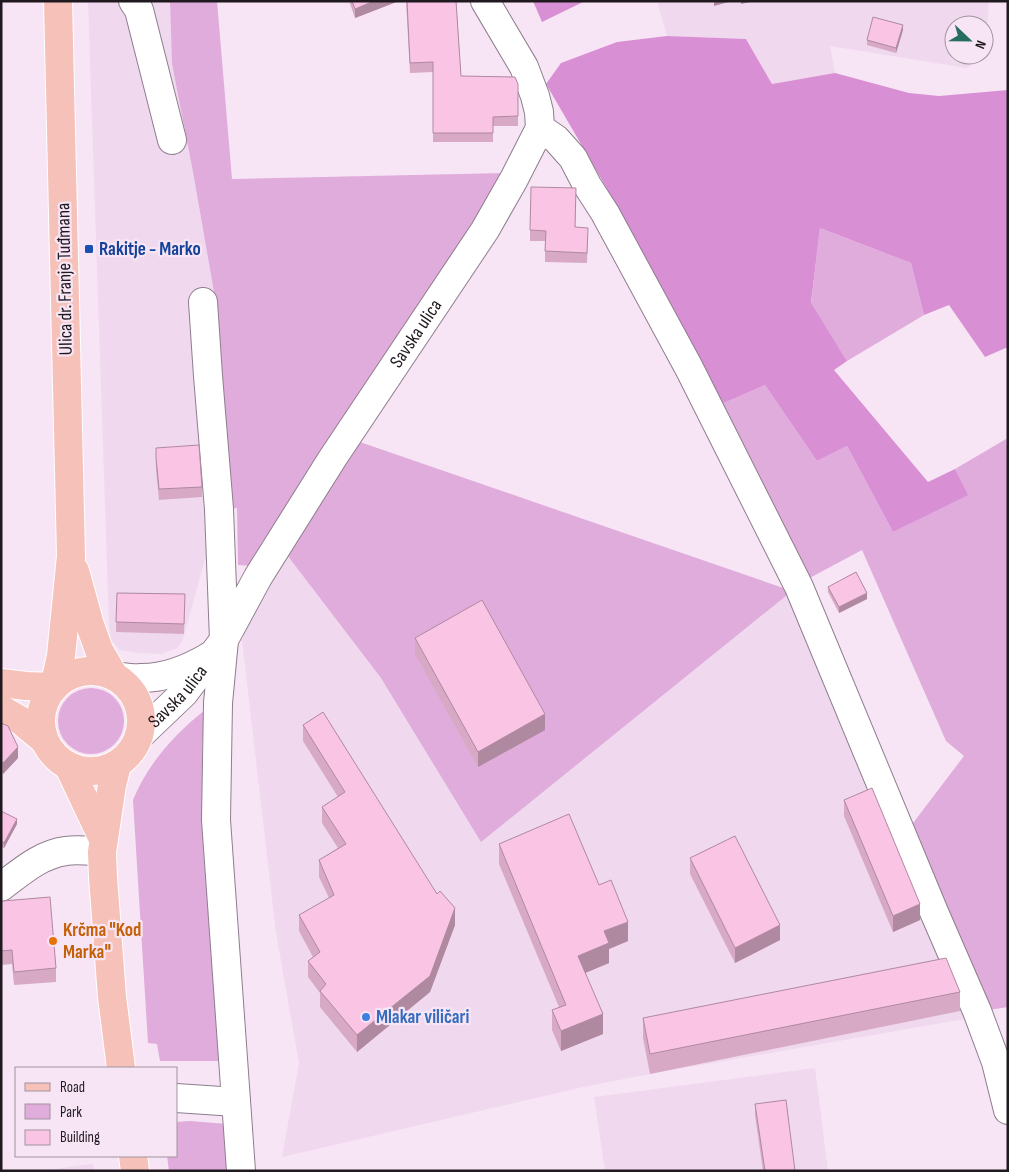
<svg xmlns="http://www.w3.org/2000/svg" width="1009" height="1172" viewBox="0 0 1009 1172" font-family="'Sofia Sans Condensed',sans-serif">
  <style>
    .built { fill: #f0d8ee; fill-rule: evenodd }
    .green { fill: #dfacdc }
    .forest { fill: #d88fd4 }
    .lines { fill: none; stroke-linecap: round; stroke-linejoin: round }
    .minor-casing { stroke: #8e7e8d; stroke-width: 30 }
    .major-casing { stroke: #fff; stroke-width: 30 }
    .minor { stroke: #fff; stroke-width: 28 }
    .major { stroke: #f5c1b8; stroke-width: 28 }
    .wall { fill: #d7a9c5 }
    .shaded-wall { fill: #af89a0 }
    .building { fill: #fac4e5; stroke: #af89a0 }
    .transit-dot { fill: #1a4fb4; stroke: #f7e5f5; stroke-width: 2 }
    .food-dot { fill: #e8710a; stroke: #f7e5f5; stroke-width: 2 }
    .shop-dot { fill: #3f7fe0; stroke: #f7e5f5; stroke-width: 2 }
    .labels { text-anchor: middle; dominant-baseline: central; stroke-width: 4.5; stroke-linejoin: round; paint-order: stroke }
    .transit-label { font-size: 19px; font-weight: bold; fill: #164399; stroke: #f7e5f5; text-anchor: start }
    .street-label { font-size: 19px; fill: #20191f; stroke: #f7e5f5 }
    .food-label { font-size: 19px; font-weight: bold; fill: #c56008; stroke: #f7e5f5; text-anchor: start }
    .shop-label { font-size: 19px; font-weight: bold; fill: #366cbe; stroke: #f7e5f5; text-anchor: start }
  </style>
  <rect width="100%" height="100%" fill="#f7e5f5"/>
  <g class="built">
    <polygon points="88,1 170,1 172,64 193,172 218,315 230,509 219,509 205,512 207,552 183,639 177,648 161,654 137,653 120,650 111,640 109,625"/>
    <path d="M657 1H989L985 56 967 68 830 46 835 73 772 84 746 39 667 36ZM954 25H984V55H954Z"/>
    <polygon points="284,551 381,678 792,591 970,1018 650,1074 583,1087 282,1157 299,1063 276,933 242,640 254,605"/>
    <polygon points="815,1068 828,1171 605,1171 594,1097"/>
    <polygon points="93,1164 94,1171 48,1171 67,1167"/>
  </g>
  <g class="green">
    <polygon points="170,1 217,1 232,179 505,173 253,566 238,565 237,508 230,509 218,315 193,172 172,64"/>
    <polygon points="820,228 911,263 924,315 847,361 811,304"/>
    <polygon points="765,385 817,461 847,446 893,532 967,494 955,469 1006,439 1008,445 1008,1007 988,1010 910,827 964,756 946,741 862,550 804,581 717,406"/>
    <polygon points="357,441 792,591 481,842 381,678 284,551"/>
    <circle cx="91" cy="721" r="33"/>
    <path d="M205 710 202 751 204 812 224 1061H160L157 1044 148 1043 133 800C148 763 175 734 205 710Z"/>
    <polygon points="190,1121 228,1124 232,1171 169,1171 167,1156 176,1156 176,1122"/>
  </g>
  <g class="forest">
    <polygon points="533,1 585,1 542,22"/>
    <polygon points="667,36 746,39 772,84 835,73 909,93 939,96 1008,90 1008,347 985,357 949,305 924,315 911,263 820,228 811,303 847,361 834,370 928,482 955,469 968,495 893,532 847,446 817,461 765,385 717,406 606,187 546,84 561,63 617,42"/>
  </g>
  <g class="lines">
    <g class="minor-casing">
      <g id="minor">
        <polyline points="133,1 139,10 172,140"/>
        <polyline points="540,128 556,139 573,158 587,185 605,213 689,368 799,587 934,912 977,1011 996,1062 1008,1110"/>
        <polyline points="203,302 208,376 219,509 224,640 218,703 216,820 241,1171"/>
        <path d="M114 676C123 677 133 679 142 678 167 678 190 668 210 656"/>
        <path id="s1" d="M140 735 184 693 224 640 258 577 332 459 485 230 514 179 540 128 539 112 535 96 524 67 485 1"/>
        <path d="M1 887C21 872 41 854 66 851 78 849 91 851 102 852"/>
        <polyline points="176,1098 236,1102"/>
      </g>
    </g>
    <g class="major-casing">
      <g id="major">
        <polyline points="75,571 90,625 99,650 114,676"/>
        <circle cx="91" cy="721" r="50"/>
        <polyline points="1,683 26,686 54,687"/>
        <polyline points="54,687 61,656 71,556 58,1"/>
        <polyline points="1,709 20,720 44,740"/>
        <polyline points="117,765 112,785 102,852 103,877 112,997 121,1068"/>
        <polyline points="69,767 103,839"/>
        <polyline points="133,1156 135,1171"/>
      </g>
    </g>
    <use href="#minor" class="minor"/>
    <use href="#major" class="major"/>
  </g>
  <g class="wall">
    <polygon points="349,1 399,1 355,18"/>
    <polygon points="406,1 456,1 461,76 518,84 518,126 493,126 493,142 433,142 433,72 410,73"/>
    <polygon points="903,30 896,53 867,45 867,40"/>
    <polygon points="576,199 575,227 588,238 587,263 545,262 545,241 530,241 530,230"/>
    <polygon points="156,448 202,487 202,497 159,500 156,469"/>
    <polygon points="828,587 867,599 839,613 828,592"/>
    <polygon points="117,593 185,594 184,634 116,632"/>
    <polygon points="415,638 545,730 478,767 415,654"/>
    <polygon points="1,723 18,758 3,774 1,771"/>
    <polygon points="303,725 455,925 430,992 357,1052 320,1007 320,993 308,977 308,961 313,957 299,931 299,915 329,898 319,877 319,860 338,848 322,823 322,807 338,797 303,741"/>
    <polygon points="844,800 920,920 893,932 844,816"/>
    <polygon points="1,811 17,824 4,848 1,847"/>
    <polygon points="499,844 599,885 628,941 609,949 609,963 585,973 603,1034 561,1051 552,1030 552,1010 559,1007 499,864"/>
    <polygon points="690,858 780,940 735,963 690,874"/>
    <polygon points="1,903 56,968 56,982 14,985 12,964 1,965"/>
    <polygon points="960,992 960,1011 650,1074 643,1038 643,1018"/>
    <polygon points="755,1104 795,1171 763,1171 755,1115"/>
  </g>
  <g class="shaded-wall">
    <polygon points="374,1 399,1 355,18 355,9"/>
    <polygon points="714,1 732,1 714,6"/>
    <polygon points="741,1 754,1 741,4"/>
    <polygon points="903,25 903,30 896,53 896,48"/>
    <polygon points="867,593 867,599 839,613 839,607"/>
    <polygon points="545,714 545,730 478,767 478,752"/>
    <polygon points="18,747 18,758 3,774 3,763"/>
    <polygon points="17,819 17,824 4,848 4,843"/>
    <polygon points="920,904 920,920 893,932 893,916"/>
    <polygon points="455,908 455,925 430,992 357,1052 357,1035"/>
    <polygon points="628,922 628,941 609,949 609,963 578,976 578,956 604,931"/>
    <polygon points="780,925 780,940 735,963 735,948"/>
    <polygon points="603,1014 603,1034 561,1051 561,1031"/>
  </g>
  <g class="building">
    <polygon points="352,1 374,1 355,9"/>
    <polygon points="407,1 456,1 461,76 515,77 518,84 518,116 493,117 493,133 433,133 433,62 410,63"/>
    <polygon points="873,17 903,25 896,48 867,40"/>
    <polygon points="531,187 576,188 575,227 588,228 587,253 545,251 546,231 530,230"/>
    <polygon points="199,445 202,487 159,489 156,458 156,448"/>
    <polygon points="856,572 867,593 839,607 828,587"/>
    <polygon points="117,593 185,594 184,624 116,622"/>
    <polygon points="482,600 545,714 478,752 415,638"/>
    <polygon points="323,712 437,894 440,891 455,908 430,976 357,1035 320,991 326,984 308,961 320,952 299,915 334,895 319,860 346,844 322,807 345,792 303,725"/>
    <polygon points="1,723 8,726 18,747 3,763 1,761"/>
    <polygon points="872,788 920,904 893,916 844,800"/>
    <polygon points="1,811 17,819 4,843 1,841"/>
    <polygon points="569,814 599,885 611,880 628,922 604,931 609,943 578,956 603,1014 561,1031 552,1010 566,1005 499,844"/>
    <polygon points="735,836 780,925 735,948 690,858"/>
    <polygon points="50,897 56,968 14,972 12,950 1,951 1,903 3,901"/>
    <polygon points="946,958 960,992 650,1054 643,1018"/>
    <polygon points="786,1100 795,1171 765,1171 755,1104"/>
  </g>
  <rect class="transit-dot" x="84" y="244" width="10" height="10" rx="2.5"/>
  <circle class="food-dot" cx="53" cy="941" r="5"/>
  <circle class="shop-dot" cx="366" cy="1017" r="5"/>
  <g class="labels">
    <g class="transit-label">
      <text x="99" y="249">Rakitje - Marko</text>
    </g>
    <g class="street-label">
      <text transform="translate(65 279) rotate(-91)">Ulica dr. Franje Tuđmana</text>
      <text stroke="none"><textPath href="#s1" startOffset="489">Savska ulica</textPath></text>
      <text stroke="none"><textPath href="#s1" startOffset="54">Savska ulica</textPath></text>
    </g>
    <g class="food-label">
      <text x="63" y="930">Krčma "Kod<tspan x="63" dy="22">Marka"</tspan></text>
    </g>
    <g class="shop-label">
      <text x="376" y="1017">Mlakar viličari</text>
    </g>
  </g>
  <rect width="1009" height="1172" fill="none" stroke="#20191f" stroke-width="5"/>
  <rect x="15" y="1067" width="162" height="90" fill="#f7e5f5" stroke="#a1939f"/>
  <rect x="25" y="1083" width="25" height="8" fill="#f5c1b8" stroke="#a1939f"/>
  <text x="60" y="1092" font-size="15" fill="#20191f">Road</text>
  <rect x="25" y="1104" width="25" height="15" fill="#dfacdc" stroke="#a1939f"/>
  <text x="60" y="1117" font-size="15" fill="#20191f">Park</text>
  <rect x="25" y="1130" width="25" height="15" fill="#fac4e5" stroke="#a1939f"/>
  <text x="60" y="1142" font-size="15" fill="#20191f">Building</text>
  <g transform="translate(969 40) rotate(112)"><circle r="24" fill="#f7e5f5" stroke="#a1939f"/>
  <path d="M0-4L9 19L0 12L-9 19Z" fill="#276d61"/>
  <text y="-8" font-size="14" font-weight="bold" text-anchor="middle" fill="#20191f">N</text>
  </g>
</svg>
